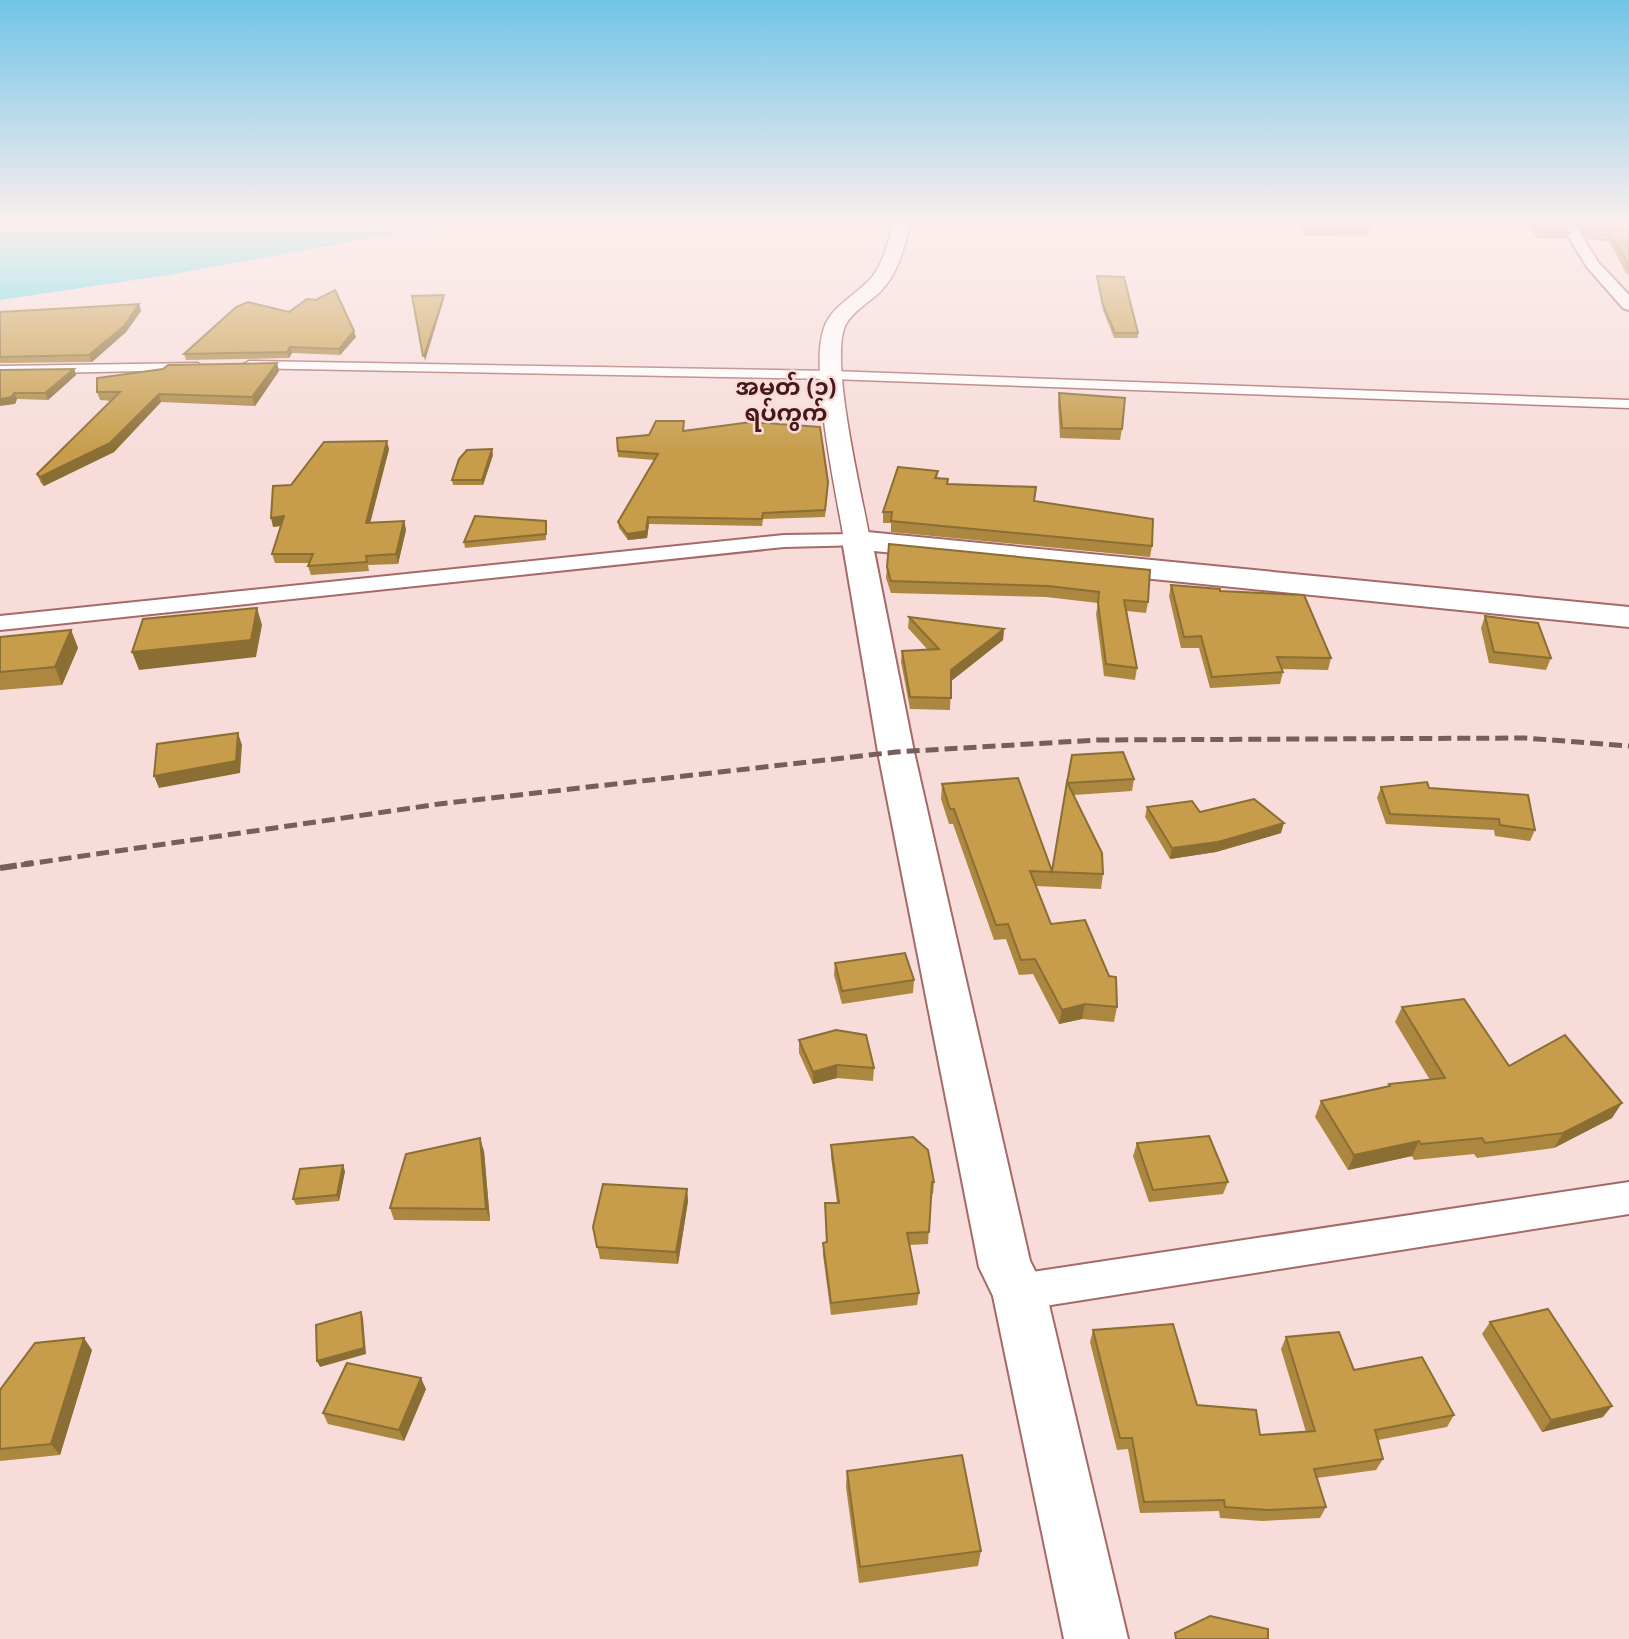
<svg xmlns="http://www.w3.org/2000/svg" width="1629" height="1639" viewBox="0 0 1629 1639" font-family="'Open Sans','Noto Sans Myanmar',sans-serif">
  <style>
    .water { fill: #5edce5 }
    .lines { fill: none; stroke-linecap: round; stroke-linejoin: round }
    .pedestrian-casing { stroke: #a46a68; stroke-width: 3 }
    .minor-casing { stroke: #a46a68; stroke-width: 4 }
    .tertiary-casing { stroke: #a46a68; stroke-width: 3 }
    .secondary-casing { stroke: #a46a68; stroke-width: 4 }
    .pedestrian { fill: #fff; fill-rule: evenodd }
    .minor { fill: #fff; fill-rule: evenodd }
    .tertiary { fill: #fff; fill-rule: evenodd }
    .secondary { fill: #fff; fill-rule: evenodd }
    .rail-far1 { stroke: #775e5d; stroke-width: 5; stroke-dasharray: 13 6; stroke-linecap: butt }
    .rail { stroke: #775e5d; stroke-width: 6; stroke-dasharray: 17 8; stroke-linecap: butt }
    .wall { fill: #ab8740 }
    .shaded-wall { fill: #8b6e34 }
    .building { fill: #c79d4b; stroke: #8b6e34; stroke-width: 2 }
    .labels { text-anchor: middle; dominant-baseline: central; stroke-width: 5; stroke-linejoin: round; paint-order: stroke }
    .far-quarter-label { font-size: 23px; font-weight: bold; fill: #481718; stroke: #f7dcda }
  </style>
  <rect width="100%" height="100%" fill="#f7dcda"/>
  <polygon class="water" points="0,223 454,223 168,275 0,300"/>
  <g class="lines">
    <g class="pedestrian-casing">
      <g id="pedestrian">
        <polygon points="249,361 832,371 1629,400 1629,408 832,379 244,368 242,365"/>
        <polygon points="198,363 200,366 193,370 0,374 0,366"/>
      </g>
    </g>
    <g class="minor-casing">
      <g id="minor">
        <polygon points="1560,223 1574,223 1598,262 1629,295 1629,310 1623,308 1587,267"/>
        <polygon points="857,534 865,535 868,540 865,545 784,547 0,630 0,616 784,535"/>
        <polygon points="1629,1182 1629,1214 1019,1310 1005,1305 999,1292 1005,1279 1019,1274"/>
      </g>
    </g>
    <g class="tertiary-casing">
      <path id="tertiary" d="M893 223H911C904 247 899 272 881 291 870 302 854 310 846 324 828 358 863 498 870 540L866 546H848L844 540C836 492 809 369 824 328 832 305 857 295 872 277 884 262 888 241 893 223Z"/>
    </g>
    <g class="secondary-casing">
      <polygon id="secondary" points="857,531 1629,607 1629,627 874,551 914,752 1030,1261 1046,1292 1128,1639 1064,1639 993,1296 979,1267 878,752 842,540 847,534"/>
    </g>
    <use href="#pedestrian" class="pedestrian"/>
    <use href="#minor" class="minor"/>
    <use href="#tertiary" class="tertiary"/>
    <use href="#secondary" class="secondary"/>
    <polyline class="rail-far1" points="21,865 439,804 896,752 1097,740 1525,738 1629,746"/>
    <polyline class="rail" points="0,868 33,863"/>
  </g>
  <g class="wall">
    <polygon points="1296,223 1368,223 1370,228 1368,235 1305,236"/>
    <polygon points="1526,223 1563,223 1569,233 1567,239 1537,238"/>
    <polygon points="1576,223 1629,223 1629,275 1625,271 1609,241 1588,240"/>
    <polygon points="1097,276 1138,333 1138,338 1114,338 1103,310 1097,281"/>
    <polygon points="141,311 126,332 92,362 0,363 0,312"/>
    <polygon points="356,337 340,355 292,353 289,358 186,360 184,354"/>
    <polygon points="277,363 279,371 255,406 161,402 114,452 44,486 41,483 37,474 112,401 100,400 97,392 163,369"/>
    <polygon points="74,369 76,375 48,400 17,399 15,404 0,370"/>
    <polygon points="1059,393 1122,429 1120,440 1060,438 1058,404"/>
    <polygon points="684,430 828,489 825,517 763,519 762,526 649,524 647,538 628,540 619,528 618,522 654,460 618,457 617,438"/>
    <polygon points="389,449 370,522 404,521 406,530 398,564 368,565 369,571 311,575 308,566 309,563 275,563 272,554 281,526 273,527 291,485"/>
    <polygon points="493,455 483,485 453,485 452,480"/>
    <polygon points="938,471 937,479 947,485 1035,501 1152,546 1150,557 891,532 891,523 883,523 883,512"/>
    <polygon points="546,521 546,540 465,548 464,542"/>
    <polygon points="889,544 1148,602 1146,613 1127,611 1137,668 1135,680 1104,676 1096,614 1098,603 1046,597 891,593 886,578"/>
    <polygon points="1171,585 1220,591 1331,658 1328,670 1282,669 1283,672 1280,684 1210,688 1199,648 1181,648 1169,596"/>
    <polygon points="1485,616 1551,658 1546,670 1489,663 1481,628"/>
    <polygon points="909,617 1004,629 1003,640 951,681 950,710 910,709 901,662 902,651 928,650 908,628"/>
    <polygon points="71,630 78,648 62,685 0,690 0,637"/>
    <polygon points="1072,755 1134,779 1132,791 1074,795 1103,874 1101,889 1036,886 1051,924 1117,1007 1114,1022 1082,1019 1059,1024 1033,974 1019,975 1006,939 994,940 953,824 949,824 941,799 942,784 1052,871"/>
    <polygon points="1381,787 1429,788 1535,830 1530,841 1495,836 1494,830 1386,824 1377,798"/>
    <polygon points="1147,807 1200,812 1281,833 1216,852 1170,859 1145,817"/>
    <polygon points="835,963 914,980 913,993 842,1004 834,975"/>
    <polygon points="1402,1007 1509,1066 1612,1118 1554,1148 1477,1158 1474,1154 1414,1160 1412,1156 1348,1170 1315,1117 1321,1101 1387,1087 1389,1084 1430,1080 1395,1022"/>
    <polygon points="799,1040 874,1068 873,1081 837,1078 813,1084 799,1053"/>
    <polygon points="1137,1143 1228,1182 1223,1194 1149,1202 1133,1156"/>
    <polygon points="831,1145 934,1182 933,1194 931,1194 928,1244 909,1245 919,1293 917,1305 831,1315 823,1255 823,1243 826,1243 825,1203 837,1203 831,1157"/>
    <polygon points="484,1151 490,1221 394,1220 390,1208"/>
    <polygon points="345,1171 339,1201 296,1205 293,1199"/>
    <polygon points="687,1189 688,1201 678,1264 600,1259 593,1227"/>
    <polygon points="1490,1322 1603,1417 1542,1432 1482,1334"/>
    <polygon points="1093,1330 1197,1405 1260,1435 1306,1432 1281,1349 1286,1337 1354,1370 1454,1415 1447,1427 1378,1440 1383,1459 1376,1470 1317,1478 1326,1507 1320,1518 1262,1521 1220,1518 1219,1511 1140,1513 1128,1449 1117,1450 1090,1342"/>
    <polygon points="92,1350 60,1455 0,1461 0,1390"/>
    <polygon points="426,1389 404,1441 328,1424 323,1413"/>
    <polygon points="847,1471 981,1551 978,1566 859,1583 846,1487"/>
  </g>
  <g class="shaded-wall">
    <polygon points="444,295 444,299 425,361 424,356"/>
    <polygon points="139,304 141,311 126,332 92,362 89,355"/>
    <polygon points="354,331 356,337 340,355 339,349"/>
    <polygon points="290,347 292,353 289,358 287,352"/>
    <polygon points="277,363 279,371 255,406 252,397"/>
    <polygon points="74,369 76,375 48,400 45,393"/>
    <polygon points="14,393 17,399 15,404 0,406 0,399"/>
    <polygon points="159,394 161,402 114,452 44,486 40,477"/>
    <polygon points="387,441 389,449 368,532 366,523"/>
    <polygon points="492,449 493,455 483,485 482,480"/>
    <polygon points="284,516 287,525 273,527 271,518"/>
    <polygon points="648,517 649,524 647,538 628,540 627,534"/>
    <polygon points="404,521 406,530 398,564 396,554"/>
    <polygon points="257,608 262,625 256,657 139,670 132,652"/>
    <polygon points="1004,629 1003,640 950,682 951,670"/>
    <polygon points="71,630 78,648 62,685 55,667"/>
    <polygon points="238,733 242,745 240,773 159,788 154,776"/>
    <polygon points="1284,823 1281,833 1216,852 1170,859 1172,848"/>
    <polygon points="1085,1004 1082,1019 1059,1024 1062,1010"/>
    <polygon points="837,1065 837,1078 813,1084 813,1072"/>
    <polygon points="1622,1103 1612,1118 1554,1148 1563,1133"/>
    <polygon points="480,1138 484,1151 490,1221 486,1209"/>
    <polygon points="1419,1141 1412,1156 1348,1170 1354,1155"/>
    <polygon points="343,1165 345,1171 339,1201 337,1195"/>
    <polygon points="687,1189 688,1201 678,1264 676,1252"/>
    <polygon points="361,1312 363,1318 366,1354 320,1367 317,1361"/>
    <polygon points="84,1338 92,1350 60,1455 51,1444"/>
    <polygon points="421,1378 426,1389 404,1441 399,1430"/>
    <polygon points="1612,1406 1603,1417 1542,1432 1551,1420"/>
  </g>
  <g class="building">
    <polygon points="1303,223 1368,223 1370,228 1307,229"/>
    <polygon points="1532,223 1563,223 1569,233 1539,232"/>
    <polygon points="1582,223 1629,223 1629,266 1611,235 1590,234"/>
    <polygon points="1097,276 1124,277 1138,333 1115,333 1103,305"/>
    <polygon points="335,290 354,331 339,349 290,347 287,352 184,354 236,307 248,302 289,312 307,299 316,300"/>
    <polygon points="444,295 424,356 423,356 412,296"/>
    <polygon points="139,304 124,326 89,355 0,357 0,312"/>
    <polygon points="277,363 252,397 159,394 110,443 40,477 37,474 120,392 97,392 97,378 163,369 168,365"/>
    <polygon points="74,369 45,393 14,393 12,397 0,399 0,370"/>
    <polygon points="1059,393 1125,398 1122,429 1062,428"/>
    <polygon points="656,421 684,421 683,431 751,422 820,427 828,482 825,510 763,513 762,519 648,517 646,531 627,534 618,522 658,454 618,451 617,438 649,435"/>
    <polygon points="387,441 366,523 404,521 396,554 366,556 367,562 308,566 313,554 272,554 284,516 271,518 273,486 291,485 324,442"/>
    <polygon points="492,449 482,480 452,480 459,459 467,450"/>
    <polygon points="898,467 938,471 935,478 948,479 947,484 1036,487 1034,501 1153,519 1152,546 891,521 892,512 883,512"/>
    <polygon points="475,516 546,521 546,534 464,542"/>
    <polygon points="889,544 1150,570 1148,602 1124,600 1137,668 1106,664 1098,603 1099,592 1048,586 891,581 887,567"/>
    <polygon points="1171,585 1220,589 1220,591 1304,595 1331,658 1277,657 1283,672 1212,677 1201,636 1184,637"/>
    <polygon points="257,608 251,640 132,652 143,619"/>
    <polygon points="1485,616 1538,623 1551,658 1494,652"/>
    <polygon points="909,617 1004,629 951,670 951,698 910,697 902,651 939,649"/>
    <polygon points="71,630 55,667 0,672 0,637"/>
    <polygon points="238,733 236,761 154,776 157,744"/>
    <polygon points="1123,752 1134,779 1067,783 1072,755"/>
    <polygon points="1018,778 1052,871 1067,782 1102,853 1103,874 1030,871 1051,924 1085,920 1109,976 1116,977 1117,1007 1085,1004 1062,1010 1035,959 1021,960 1008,924 996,925 954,809 950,809 942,784"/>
    <polygon points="1427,782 1429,788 1528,795 1535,830 1500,825 1499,819 1390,814 1381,787"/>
    <polygon points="1254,799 1284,823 1218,842 1172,848 1147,807 1192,801 1200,812"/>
    <polygon points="905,953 914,980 842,991 835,963"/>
    <polygon points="1464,999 1509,1066 1565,1035 1622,1103 1563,1133 1485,1143 1482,1138 1421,1144 1419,1141 1354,1155 1321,1101 1390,1086 1389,1084 1445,1078 1402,1007"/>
    <polygon points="836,1030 866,1035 874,1068 837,1065 813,1072 799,1040"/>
    <polygon points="1209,1136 1228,1182 1153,1190 1137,1143"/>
    <polygon points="913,1137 928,1150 934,1182 932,1182 929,1232 907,1233 919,1293 831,1303 823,1243 827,1242 825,1203 839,1203 831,1145"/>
    <polygon points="480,1138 486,1209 390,1208 406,1154"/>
    <polygon points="343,1165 337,1195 293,1199 300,1169"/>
    <polygon points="603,1184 687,1189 676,1252 597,1247 593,1227"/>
    <polygon points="1548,1309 1612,1406 1551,1420 1490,1322"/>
    <polygon points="361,1312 364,1348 317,1361 316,1325"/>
    <polygon points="1173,1324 1197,1405 1256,1410 1260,1435 1315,1431 1286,1337 1339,1332 1354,1370 1422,1357 1454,1415 1375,1430 1383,1459 1314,1469 1326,1507 1268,1510 1225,1507 1224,1500 1144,1502 1132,1438 1120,1438 1093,1330"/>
    <polygon points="84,1338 51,1444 0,1449 0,1390 35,1343"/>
    <polygon points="347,1363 421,1378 399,1430 323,1413"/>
    <polygon points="962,1455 981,1551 860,1567 847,1471"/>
    <polygon points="1210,1616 1268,1629 1268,1639 1176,1639 1175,1633"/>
  </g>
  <linearGradient id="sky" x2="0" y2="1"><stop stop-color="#71c4e7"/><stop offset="0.49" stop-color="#fbefee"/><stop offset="1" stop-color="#fbefee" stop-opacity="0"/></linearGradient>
  <rect width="1629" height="452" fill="url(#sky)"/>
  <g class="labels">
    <g class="far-quarter-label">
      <text x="786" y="386">အမှတ် (၁)<tspan x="786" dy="26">ရပ်ကွက်</tspan></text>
    </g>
  </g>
</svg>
